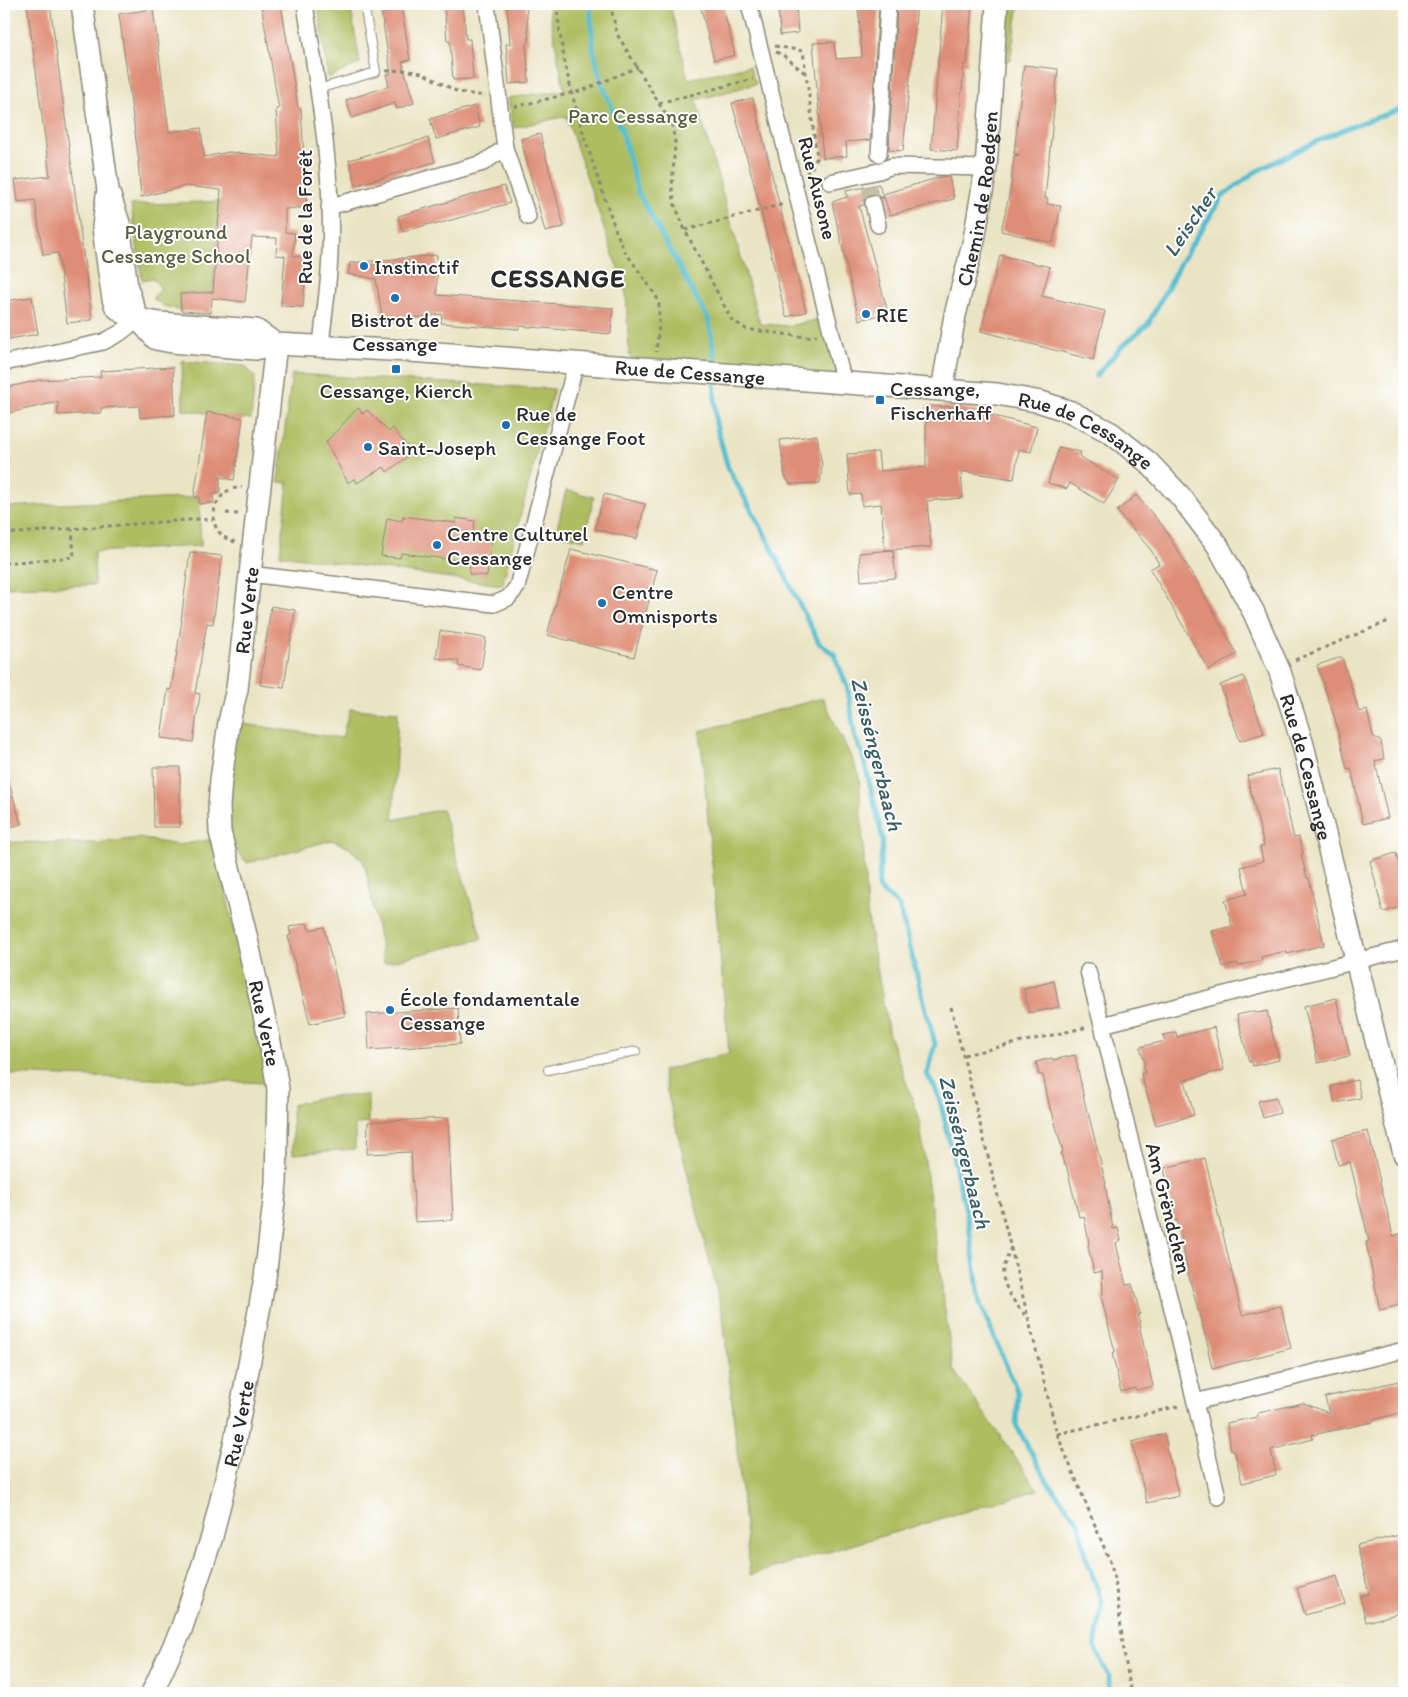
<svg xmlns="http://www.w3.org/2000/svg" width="1408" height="1697" viewBox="0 0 1408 1697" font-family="Itim,sans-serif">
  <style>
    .green { fill: #aebd60; stroke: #6c7446 }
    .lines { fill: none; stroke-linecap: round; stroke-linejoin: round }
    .stream { stroke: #53bdd0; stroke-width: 5 }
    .building { fill: #de8d76 }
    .street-tunnel { stroke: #c5bfa5; stroke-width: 15; stroke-dasharray: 15 8; stroke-linecap: butt }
    .lane-casing { stroke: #8b8878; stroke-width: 10 }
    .street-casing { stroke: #8b8878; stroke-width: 18 }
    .secondary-casing { stroke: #8b8878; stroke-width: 24 }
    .path { stroke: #8b8878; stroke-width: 3; stroke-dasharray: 4 4; stroke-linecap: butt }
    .lane { stroke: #fff; stroke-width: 8 }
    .street { stroke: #fff; stroke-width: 15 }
    .secondary { stroke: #fff; stroke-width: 21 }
    .poi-dot { fill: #1f6fb2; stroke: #fff; stroke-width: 2 }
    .labels { text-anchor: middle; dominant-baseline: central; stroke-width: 4; stroke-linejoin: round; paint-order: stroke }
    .park-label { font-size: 21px; fill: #595e3e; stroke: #fff }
    .street-label { font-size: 21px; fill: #2b2b2b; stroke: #fff }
    .poi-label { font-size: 21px; fill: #2b2b2b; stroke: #fff; text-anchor: start }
    .water-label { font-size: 22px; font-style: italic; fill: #395e65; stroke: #fff }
    .district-label { font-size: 26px; font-weight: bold; letter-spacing: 1px; fill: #2b2b2b; stroke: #fff }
  </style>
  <rect width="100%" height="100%" fill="#fff"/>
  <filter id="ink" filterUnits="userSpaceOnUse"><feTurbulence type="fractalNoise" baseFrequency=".02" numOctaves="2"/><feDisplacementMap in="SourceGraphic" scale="10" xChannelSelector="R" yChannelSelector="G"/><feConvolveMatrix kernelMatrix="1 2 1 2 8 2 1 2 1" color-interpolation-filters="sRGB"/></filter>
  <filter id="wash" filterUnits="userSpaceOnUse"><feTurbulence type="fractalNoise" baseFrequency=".0096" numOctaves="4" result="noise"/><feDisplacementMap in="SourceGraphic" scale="20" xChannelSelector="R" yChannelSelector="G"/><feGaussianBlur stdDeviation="1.12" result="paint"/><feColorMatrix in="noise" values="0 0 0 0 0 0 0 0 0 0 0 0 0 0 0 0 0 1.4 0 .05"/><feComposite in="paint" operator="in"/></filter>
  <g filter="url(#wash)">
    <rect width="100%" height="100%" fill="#ebe4c4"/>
    <g class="green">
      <polygon points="318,4 350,4 360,63 328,78"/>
      <polygon points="548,4 670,4 688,79 749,66 756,84 696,100 760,324 789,326 828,317 844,383 636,367 629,354 626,293 566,116 514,128 508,98 564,90"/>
      <polygon points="1006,4 1019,4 1010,60 1001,60"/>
      <polygon points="220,201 212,298 199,293 180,294 181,311 164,306 152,298 161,289 153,278 142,280 131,205"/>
      <polygon points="182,361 245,366 255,377 251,419 183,410"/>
      <polygon points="292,374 554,389 502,585 280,555 288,483 278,482"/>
      <polygon points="566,490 594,497 584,540 556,533"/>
      <polygon points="199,497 201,546 94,552 95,585 4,587 4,507"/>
      <polygon points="823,698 859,774 867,912 889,1035 919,1117 953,1369 1038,1490 750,1575 723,1316 662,1071 729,1053 700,731"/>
      <polygon points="350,709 398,712 393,820 442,809 482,939 384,963 366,871 363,861 349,848 332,840 247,863 220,832 229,722 342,738"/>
      <polygon points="138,838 178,845 214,839 268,1083 4,1074 4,842 97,843"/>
      <polygon points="368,1095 368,1122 355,1125 355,1149 293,1154 292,1105 325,1097"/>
    </g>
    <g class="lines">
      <g class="stream">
        <polyline points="590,4 593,48 602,84 622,131 638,192 709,321 714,353 714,367"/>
        <polyline points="1096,376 1122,346 1148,324 1182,260 1223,196 1255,172 1311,144 1349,127 1404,108"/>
        <polyline points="714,378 716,424 728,468 761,527 819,643 834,654 848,689 855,739 862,752 883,840 878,888 899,906 935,1044 927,1074 939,1096 968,1220 980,1304 1018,1393 1016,1425 1047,1481 1079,1523 1085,1555 1102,1601 1095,1648 1109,1677 1109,1693"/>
      </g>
    </g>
    <g id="blocks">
      <g class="building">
        <polygon points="27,4 50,4 92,320 67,323 58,253 43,255 35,200 18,202 15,180 50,176"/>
        <polygon points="261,4 281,4 298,108 301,108 307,207 285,209 285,232 295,233 293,256 307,257 303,307 281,306 285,256 276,255 277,238 252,237 245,302 212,298 211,313 181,311 180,294 213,292 221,190 186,186 141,197 138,162 139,162 119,14 153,9 169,132 201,128 204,157 229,152 279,157 276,109 279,109"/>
        <polygon points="380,4 401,4 410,60 402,62 414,103 397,109 395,103 352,118 346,100 389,86 386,74 391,74"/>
        <polygon points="444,4 463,4 466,39 470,39 473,79 453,80 450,41 447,41"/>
        <polygon points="507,4 526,4 529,42 526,43 529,82 509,84 506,44 510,44"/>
        <polygon points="700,4 722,4 735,55 714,60"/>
        <polygon points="778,4 796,4 798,33 780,35"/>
        <polygon points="858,4 879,4 870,140 846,142 847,156 823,158 813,43 834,42 836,59 862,57"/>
        <polygon points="897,4 917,4 903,151 889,150"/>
        <polygon points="943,4 972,4 967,64 964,64 957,151 931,149"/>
        <polygon points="1024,65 1058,69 1045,198 1048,198 1047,204 1061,206 1053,243 1001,231 1011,186 1014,156 1020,155 1014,154"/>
        <polygon points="753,98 806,312 786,317 758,199 732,103"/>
        <polygon points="475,106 480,127 436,139 430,119"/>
        <polygon points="540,134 564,227 545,232 521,139"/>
        <polygon points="428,138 435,162 356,185 349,160"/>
        <polygon points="944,176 949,177 954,199 890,215 883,194"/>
        <polygon points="879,184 883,199 876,194 870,194 864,200 864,205 859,206 888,313 859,320 832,202 847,197 846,191"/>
        <polygon points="504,186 510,203 434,225 433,223 403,232 398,216"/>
        <polygon points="437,255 437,295 613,308 611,334 519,326 519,329 441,323 442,314 383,323 376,279 348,274 350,263"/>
        <polygon points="1000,255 1050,267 1042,296 1105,311 1093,360 981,331"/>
        <polygon points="32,297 38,334 4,340 4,301"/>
        <polygon points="173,367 175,415 140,418 139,406 101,408 101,413 58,415 58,402 4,414 4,388 40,380 101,377 100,371"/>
        <polygon points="926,406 959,407 1037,427 1031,452 1019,449 1014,479 961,471 963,498 927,501 931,547 885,550 881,504 862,506 861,494 850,495 847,454 878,452 880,471 926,467"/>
        <polygon points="358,408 363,414 367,410 389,432 393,428 412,453 387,472 384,467 357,483 355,478 348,483 326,442"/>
        <polygon points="207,412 243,418 234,480 220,477 220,493 213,494 214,503 199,504 199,497 194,497"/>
        <polygon points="817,435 822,466 820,483 790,484 785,476 780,440"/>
        <polygon points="1059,447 1081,452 1079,456 1119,480 1104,504 1070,483 1067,489 1048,483"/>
        <polygon points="604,494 645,504 637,539 595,529"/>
        <polygon points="1136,495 1162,525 1197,582 1237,654 1209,670 1150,569 1159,564 1151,550 1117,511"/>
        <polygon points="403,516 456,523 456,518 475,521 473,534 492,537 487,576 469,574 470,562 401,553 400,558 381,556 387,518 402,521"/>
        <polygon points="571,549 657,570 634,657 547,635"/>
        <polygon points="893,550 896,578 861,581 859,553"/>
        <polygon points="190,552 222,556 213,624 207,623 195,693 200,694 193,742 161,738 168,689 171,690 182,620 181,620"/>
        <polygon points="271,606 295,610 284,688 260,685"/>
        <polygon points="440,631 486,638 481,670 458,666 459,661 436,658"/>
        <polygon points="1342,657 1359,712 1367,710 1373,736 1381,741 1384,759 1375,761 1388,818 1363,824 1351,768 1347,769 1335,719 1317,665"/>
        <polygon points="1244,676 1264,733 1240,741 1220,685"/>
        <polygon points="153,767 180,767 180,827 154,827"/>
        <polygon points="1278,769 1294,838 1299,837 1303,854 1301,854 1307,878 1309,878 1324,945 1287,954 1286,951 1261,957 1262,960 1238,966 1237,963 1223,967 1212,931 1232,926 1225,900 1247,894 1241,867 1263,861 1260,847 1264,846 1247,776"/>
        <polygon points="7,776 21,824 4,829 4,777"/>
        <polygon points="1396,853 1404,887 1404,906 1383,912 1370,861"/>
        <polygon points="307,923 309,930 324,927 345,1016 310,1024 288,936 291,935 289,927"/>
        <polygon points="1054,981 1059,1007 1029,1013 1024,989"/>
        <polygon points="1336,998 1350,1056 1318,1063 1304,1006"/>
        <polygon points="458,1008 460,1044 369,1050 367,1014"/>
        <polygon points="1256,1011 1257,1013 1267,1011 1279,1060 1253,1066 1252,1062 1249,1062 1237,1015"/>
        <polygon points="1214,1027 1224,1070 1185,1080 1194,1115 1156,1125 1141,1074 1145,1073 1143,1065 1145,1064 1140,1047 1165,1041 1163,1035 1176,1032 1177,1037"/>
        <polygon points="1075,1055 1087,1113 1088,1112 1106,1184 1105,1184 1113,1229 1118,1228 1121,1240 1116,1243 1126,1285 1132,1284 1140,1314 1138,1315 1141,1328 1140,1329 1153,1386 1136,1390 1135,1388 1121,1392 1112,1353 1115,1352 1101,1296 1103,1294 1102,1271 1094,1273 1088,1246 1089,1243 1084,1216 1079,1217 1066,1165 1064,1165 1061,1153 1063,1152 1051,1108 1050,1109 1043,1075 1039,1075 1036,1062 1052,1058 1053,1060"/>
        <polygon points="1357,1080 1361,1098 1335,1103 1331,1086"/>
        <polygon points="1276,1097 1280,1113 1263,1118 1258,1101"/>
        <polygon points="448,1118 453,1220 415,1222 411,1152 367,1154 368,1122"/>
        <polygon points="1368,1131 1393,1236 1400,1234 1404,1254 1404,1304 1380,1310 1366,1242 1369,1241 1350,1162 1338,1165 1332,1139"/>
        <polygon points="1205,1158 1242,1315 1281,1306 1291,1348 1212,1369 1208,1350 1209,1349 1189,1277 1177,1220 1174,1221 1164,1168"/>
        <polygon points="1404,1380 1404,1412 1373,1420 1373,1422 1312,1435 1313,1439 1271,1450 1276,1475 1242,1483 1235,1452 1231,1450 1227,1423 1257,1417 1258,1413 1303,1403 1329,1413 1325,1397"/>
        <polygon points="1164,1434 1167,1446 1166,1447 1179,1496 1147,1503 1132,1442"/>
        <polygon points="1404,1534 1404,1612 1366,1622 1360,1596 1369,1594 1357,1545"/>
        <polygon points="1337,1576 1345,1604 1305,1615 1297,1588"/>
      </g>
    </g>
  </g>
  <g filter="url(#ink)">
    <use href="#blocks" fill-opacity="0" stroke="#8b8878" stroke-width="1"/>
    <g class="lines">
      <polyline class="street-tunnel" points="869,187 873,203"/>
      <g class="lane-casing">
        <g id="lane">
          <polyline points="318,89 376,72 364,4"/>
          <polyline points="548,1070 636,1051"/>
        </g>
      </g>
      <g class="street-casing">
        <g id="street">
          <path d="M305 4C317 84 334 173 330 254 329 285 324 315 321 345"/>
          <polyline points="749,4 844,383"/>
          <polyline points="505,148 528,217"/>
          <polyline points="879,154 888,4"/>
          <polyline points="830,182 879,171 892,166 986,168"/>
          <polyline points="873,203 878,225"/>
          <polyline points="329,207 483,163 505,148 487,4"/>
          <polyline points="4,363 103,342 120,333 138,319"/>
          <polyline points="250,574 494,604 508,598 517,587 576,363"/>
          <polyline points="1404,949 1102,1025 1195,1402 1404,1350"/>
          <polyline points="1088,971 1102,1025"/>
          <polyline points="1195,1402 1218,1497"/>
        </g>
      </g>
      <g class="secondary-casing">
        <g id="secondary">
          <path id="s1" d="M82 4 108 190 119 223 127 288 138 319 156 339 172 342 255 349 276 344 409 351 997 394 1041 402 1071 412 1111 433 1149 463 1181 497 1218 546 1254 613 1280 672 1303 745 1404 1154"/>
          <polyline points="107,195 103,227 108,266 113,299 116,307 122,312 138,319 159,323 256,330 276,344"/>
          <path id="s2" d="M942 390 955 315 974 240 986 168 997 4"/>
          <path id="s3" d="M152 1693 181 1630 212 1537 235 1441 265 1278 276 1184 278 1089 271 1047 246 935 220 832 219 806 221 780 229 722 237 689 276 344"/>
        </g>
      </g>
      <g class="path">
        <path d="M557 4C562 82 591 157 616 231L624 250 650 287 659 301V327L656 352"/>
        <polyline points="614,4 612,12 617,34 672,125 675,142 672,189 675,205 685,230 731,319 746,329 806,337 817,335"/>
        <polyline points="775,46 803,51 817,157 810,171 806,173"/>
        <polyline points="776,52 783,55 806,74"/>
        <polyline points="386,71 402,70 422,73 458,92 485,96"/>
        <polyline points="659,103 753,79"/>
        <polyline points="514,107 584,90 638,67"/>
        <polyline points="685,230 784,204"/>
        <polyline points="226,513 238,514"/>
        <polyline points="4,534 200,519 213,520"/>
        <path d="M235 542C232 541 227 539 224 537 208 525 212 503 226 492 230 489 236 488 242 487"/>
        <polyline points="4,563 74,557 72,529"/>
        <polyline points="1295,660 1389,621"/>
        <path d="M951 1007 1057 1434 1111 1564C1121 1606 1121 1651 1132 1693"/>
        <polyline points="964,1055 1088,1027"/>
        <path d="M1011 1247C1008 1255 1004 1263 1003 1270 1000 1284 1019 1310 1029 1319"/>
        <polyline points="1057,1434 1180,1406"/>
      </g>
      <use href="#lane" class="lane"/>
      <use href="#street" class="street"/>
      <use href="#secondary" class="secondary"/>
    </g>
  </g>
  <g class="poi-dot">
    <circle cx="364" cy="266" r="5"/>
    <circle cx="395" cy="298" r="5"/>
    <circle cx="866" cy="314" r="5"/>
    <rect x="391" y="364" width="10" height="10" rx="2.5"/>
    <rect x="875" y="395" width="10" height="10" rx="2.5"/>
    <circle cx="506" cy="425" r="5"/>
    <circle cx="368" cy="447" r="5"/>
    <circle cx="437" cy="545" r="5"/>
    <circle cx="602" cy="603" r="5"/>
    <circle cx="390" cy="1010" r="5"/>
  </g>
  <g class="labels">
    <g class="park-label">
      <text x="633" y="115">Parc Cessange</text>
      <text x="176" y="231">Playground<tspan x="176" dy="24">Cessange School</tspan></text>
    </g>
    <g class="street-label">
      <text transform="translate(818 188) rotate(76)">Rue Ausone</text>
      <text stroke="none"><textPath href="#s2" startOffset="195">Chemin de Roedgen</textPath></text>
      <text transform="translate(304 217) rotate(-90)">Rue de la Forêt</text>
      <text stroke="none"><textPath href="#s1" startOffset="884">Rue de Cessange</textPath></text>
      <text stroke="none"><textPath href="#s1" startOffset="1289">Rue de Cessange</textPath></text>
      <text stroke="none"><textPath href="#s3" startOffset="1109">Rue Verte</textPath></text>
      <text stroke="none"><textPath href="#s1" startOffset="1709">Rue de Cessange</textPath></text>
      <text transform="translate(265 1023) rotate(78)">Rue Verte</text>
      <text transform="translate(1169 1208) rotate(76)">Am Grëndchen</text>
      <text stroke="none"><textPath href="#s3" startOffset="284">Rue Verte</textPath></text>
    </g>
    <g class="poi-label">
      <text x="374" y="266">Instinctif</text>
      <text x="876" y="314">RIE</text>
      <text x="395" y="319" text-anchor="middle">Bistrot de<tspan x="395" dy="24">Cessange</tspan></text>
      <text x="890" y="388">Cessange,<tspan x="890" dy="24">Fischerhaff</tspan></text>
      <text x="396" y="390" text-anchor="middle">Cessange, Kierch</text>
      <text x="516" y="413">Rue de<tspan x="516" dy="24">Cessange Foot</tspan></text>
      <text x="378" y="447">Saint-Joseph</text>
      <text x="447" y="533">Centre Culturel<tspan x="447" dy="24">Cessange</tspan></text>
      <text x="612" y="591">Centre<tspan x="612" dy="24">Omnisports</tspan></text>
      <text x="400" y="998">École fondamentale<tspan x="400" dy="24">Cessange</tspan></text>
    </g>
    <g class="water-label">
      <text transform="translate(1190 222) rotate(-56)">Leischer</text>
      <text transform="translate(877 754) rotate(76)">Zeisséngerbaach</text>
      <text transform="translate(965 1152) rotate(76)">Zeisséngerbaach</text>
    </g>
    <g class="district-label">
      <text x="558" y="278">CESSANGE</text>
    </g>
  </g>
  <rect width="1408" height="1697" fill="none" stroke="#fff" stroke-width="20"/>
</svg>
